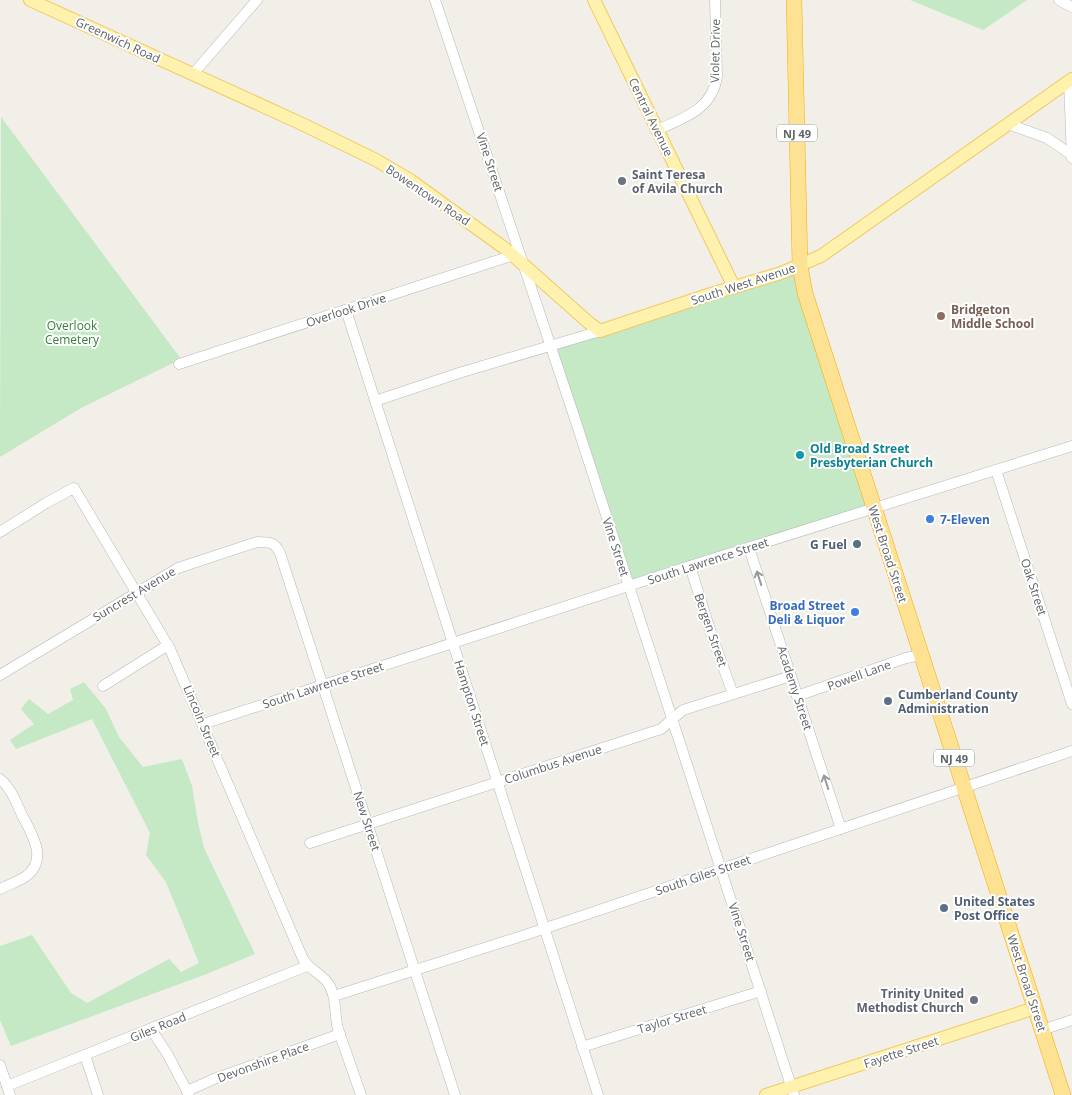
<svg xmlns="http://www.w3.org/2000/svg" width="1072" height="1095" viewBox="0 0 1072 1095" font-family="'Open Sans',sans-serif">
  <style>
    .green { fill: #c5e8c5 }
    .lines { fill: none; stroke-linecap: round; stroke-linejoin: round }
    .minor-casing { stroke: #b5b8bc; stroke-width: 11 }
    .major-casing { stroke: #f2c960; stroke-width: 14 }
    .highway-casing { stroke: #f9ab00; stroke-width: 16 }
    .minor { stroke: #fff; stroke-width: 10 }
    .major { stroke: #fff2af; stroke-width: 12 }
    .highway { stroke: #fde293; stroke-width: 15 }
    .oneway { stroke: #979a9d }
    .worship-dot { fill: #6b7280; stroke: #fff; stroke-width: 2 }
    .education-dot { fill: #8d6e63; stroke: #fff; stroke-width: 2 }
    .culture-dot { fill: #0f9aa8; stroke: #fff; stroke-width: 2 }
    .shop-dot { fill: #3f7fe0; stroke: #fff; stroke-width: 2 }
    .service-dot { fill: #5c6f8a; stroke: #fff; stroke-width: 2 }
    .labels { text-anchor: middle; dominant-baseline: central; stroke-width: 4; stroke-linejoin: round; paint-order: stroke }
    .shield { fill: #fff; stroke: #8f9295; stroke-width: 1 }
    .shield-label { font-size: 11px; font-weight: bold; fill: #5f6368 }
    .street-label { font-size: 12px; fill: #5f6368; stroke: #fff }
    .worship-label { font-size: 12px; font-weight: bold; fill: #5b616d; stroke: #fff; text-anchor: start }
    .education-label { font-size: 12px; font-weight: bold; fill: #785e54; stroke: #fff; text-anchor: start }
    .park-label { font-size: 12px; fill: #348238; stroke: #fff }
    .culture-label { font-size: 12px; font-weight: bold; fill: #0d838f; stroke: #fff; text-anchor: start }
    .shop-label { font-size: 12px; font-weight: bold; fill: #366cbe; stroke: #fff; text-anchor: start }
    .service-label { font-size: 12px; font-weight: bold; fill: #4e5e75; stroke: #fff; text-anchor: start }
  </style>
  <rect width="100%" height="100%" fill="#f1efe8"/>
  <g class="green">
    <polygon points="910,0 1027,0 983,30"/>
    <polygon points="1,117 181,359 81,408 0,457"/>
    <polygon points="800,266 873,508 629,586 551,345"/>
    <polygon points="84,682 106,709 119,737 143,767 182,759 192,786 198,823 204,848 255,954 204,975 11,1046 0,1020 0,946 32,935 71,993 87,1003 169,959 181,972 199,963 166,882 146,855 150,833 92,719 16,749 10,740 34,724 21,709 29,699 48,714 73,700 70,689"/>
  </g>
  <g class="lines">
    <g class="minor-casing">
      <g id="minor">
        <polyline points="435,0 574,416 794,1095"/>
        <polyline points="1059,0 1072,7"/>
        <polyline points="193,74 257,0"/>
        <polyline points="1069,81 1072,158"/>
        <polyline points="1008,124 1047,138 1072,155"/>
        <path d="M657 130C684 118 713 109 717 76L715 0"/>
        <polyline points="346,310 598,1095"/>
        <polyline points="179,364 514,255"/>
        <polyline points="375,401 459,373 600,331"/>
        <polyline points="996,470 1072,704"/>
        <path d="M0 532 46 503 74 488 170 649 303 959C309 969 320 973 328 983 337 996 334 1014 338 1029L361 1095"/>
        <polyline points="749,548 841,829"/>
        <polyline points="690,566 711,633 733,694"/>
        <path d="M0 675 178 568 257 542C269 542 275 542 280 553L455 1095"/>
        <polyline points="103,686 168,645"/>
        <polyline points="797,696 906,658 921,655"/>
        <polyline points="203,724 690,566 1072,446"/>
        <path d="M0 779C11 788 16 802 22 815 32 834 49 860 25 877 17 882 8 885 0 889"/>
        <polyline points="310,843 661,729 683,710 791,676"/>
        <polyline points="334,996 525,935 1072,751"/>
        <polyline points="151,1029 168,1055 189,1095"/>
        <polyline points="1042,1030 1072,1020"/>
        <polyline points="582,1047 761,991"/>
        <polyline points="85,1055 98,1095"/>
        <polyline points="0,1065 10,1095"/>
        <polyline points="7,1086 307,966"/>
        <polyline points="187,1091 214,1079 340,1034"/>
      </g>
    </g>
    <g class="major-casing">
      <g id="major">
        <polyline points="30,0 300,123 376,160 410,180 507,250 588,322 600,331 711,294 781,273 821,256 1072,79"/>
        <polyline points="594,0 734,287"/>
        <polyline points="766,1095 1035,1008"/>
      </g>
    </g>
    <g class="highway-casing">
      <polyline id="highway" points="794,0 800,266 805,293 1063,1095"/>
    </g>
    <use href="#minor" class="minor"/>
    <use href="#major" class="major"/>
    <use href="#highway" class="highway"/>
  </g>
  <defs><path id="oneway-shaft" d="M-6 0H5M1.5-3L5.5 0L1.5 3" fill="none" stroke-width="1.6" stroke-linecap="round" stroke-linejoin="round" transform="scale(1.25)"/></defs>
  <g class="oneway">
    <use href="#oneway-shaft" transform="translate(759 578) rotate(-108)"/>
    <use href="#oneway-shaft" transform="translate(826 782) rotate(-108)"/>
  </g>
  <g class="worship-dot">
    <circle cx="622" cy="181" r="5"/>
    <circle cx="974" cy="1000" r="5"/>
  </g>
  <circle class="education-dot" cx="941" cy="316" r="5"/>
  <circle class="culture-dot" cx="800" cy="455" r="5"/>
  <g class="shop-dot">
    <circle cx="930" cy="519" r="5"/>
    <circle cx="855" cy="612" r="5"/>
  </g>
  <g class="service-dot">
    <circle cx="857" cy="544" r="5"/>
    <circle cx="888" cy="701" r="5"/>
    <circle cx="944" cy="908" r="5"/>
  </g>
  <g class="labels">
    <g class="shield">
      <rect x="777" y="124.5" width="40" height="17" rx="4"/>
      <rect x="934" y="749.5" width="40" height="17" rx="4"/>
    </g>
    <g class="shield-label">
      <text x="797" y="133">NJ 49</text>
      <text x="954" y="758">NJ 49</text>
    </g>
    <g class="street-label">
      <text transform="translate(118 40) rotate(25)">Greenwich Road</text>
      <text transform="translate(715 51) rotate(-89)">Violet Drive</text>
      <text transform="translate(651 117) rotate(64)">Central Avenue</text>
      <text transform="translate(490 162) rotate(72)">Vine Street</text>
      <text transform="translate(428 195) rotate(34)">Bowentown Road</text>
      <text transform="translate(743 284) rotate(-18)">South West Avenue</text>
      <text transform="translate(346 310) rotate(-18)">Overlook Drive</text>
      <text transform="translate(616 547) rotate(72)">Vine Street</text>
      <text transform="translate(888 554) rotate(72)">West Broad Street</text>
      <text transform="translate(708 561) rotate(-18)">South Lawrence Street</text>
      <text transform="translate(1034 587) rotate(72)">Oak Street</text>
      <text transform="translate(134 594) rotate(-31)">Suncrest Avenue</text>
      <text transform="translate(711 630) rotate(71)">Bergen Street</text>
      <text transform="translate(859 675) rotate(-20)">Powell Lane</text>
      <text transform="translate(323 685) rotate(-18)">South Lawrence Street</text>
      <text transform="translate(795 688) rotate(72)">Academy Street</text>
      <text transform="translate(472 703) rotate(72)">Hampton Street</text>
      <text transform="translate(202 721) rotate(67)">Lincoln Street</text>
      <text transform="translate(553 764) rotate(-18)">Columbus Avenue</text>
      <text transform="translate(367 821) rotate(72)">New Street</text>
      <text transform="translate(703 875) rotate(-19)">South Giles Street</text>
      <text transform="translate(742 932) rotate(72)">Vine Street</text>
      <text transform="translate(1027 983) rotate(72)">West Broad Street</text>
      <text transform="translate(672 1019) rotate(-17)">Taylor Street</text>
      <text transform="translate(158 1027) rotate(-22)">Giles Road</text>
      <text transform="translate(901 1052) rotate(-18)">Fayette Street</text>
      <text transform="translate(263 1062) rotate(-20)">Devonshire Place</text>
    </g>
    <g class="worship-label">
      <text x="632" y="174">Saint Teresa<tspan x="632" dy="14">of Avila Church</tspan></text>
      <text x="964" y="993" text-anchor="end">Trinity United<tspan x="964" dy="14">Methodist Church</tspan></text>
    </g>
    <g class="education-label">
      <text x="951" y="309">Bridgeton<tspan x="951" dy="14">Middle School</tspan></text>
    </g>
    <g class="park-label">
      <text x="72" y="325">Overlook<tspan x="72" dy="14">Cemetery</tspan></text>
    </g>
    <g class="culture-label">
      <text x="810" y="448">Old Broad Street<tspan x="810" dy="14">Presbyterian Church</tspan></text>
    </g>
    <g class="shop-label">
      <text x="940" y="519">7-Eleven</text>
      <text x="845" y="605" text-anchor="end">Broad Street<tspan x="845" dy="14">Deli &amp; Liquor</tspan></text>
    </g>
    <g class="service-label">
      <text x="847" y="544" text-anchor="end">G Fuel</text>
      <text x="898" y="694">Cumberland County<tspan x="898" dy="14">Administration</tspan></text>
      <text x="954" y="901">United States<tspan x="954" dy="14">Post Office</tspan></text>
    </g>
  </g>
</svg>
